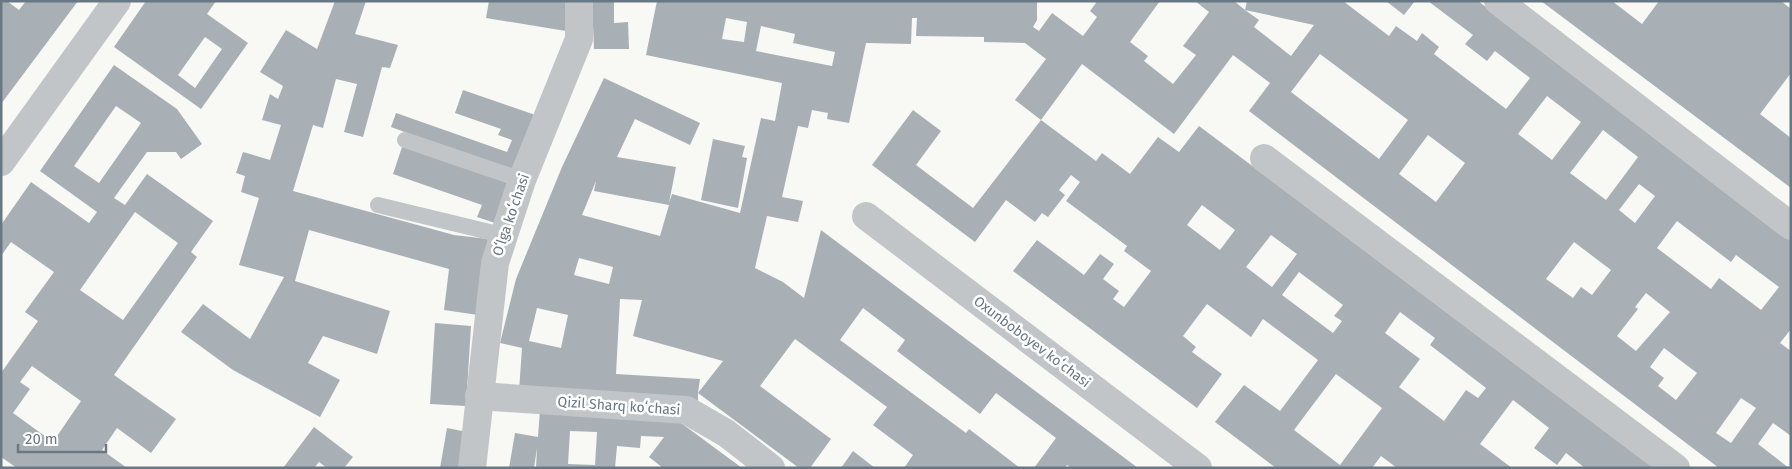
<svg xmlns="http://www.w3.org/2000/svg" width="1792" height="469" viewBox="0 0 1792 469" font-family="'Fira Sans',sans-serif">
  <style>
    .building { fill: #a8b0b5; fill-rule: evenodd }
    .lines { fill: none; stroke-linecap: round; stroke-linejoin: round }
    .service { stroke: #c1c5c8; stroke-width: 16 }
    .minor { stroke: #c1c5c8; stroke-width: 28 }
    .labels { text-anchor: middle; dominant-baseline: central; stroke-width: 5; stroke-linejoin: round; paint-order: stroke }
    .street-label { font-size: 14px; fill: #687884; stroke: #fff }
  </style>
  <rect width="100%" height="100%" fill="#f8f8f5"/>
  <g class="building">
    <polygon points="1,1 7,1 19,10 26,1 78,1 1,104"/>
    <path d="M146 1H216L207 14 248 43 201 109 114 47ZM205 37 222 49 195 88 178 75Z"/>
    <polygon points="335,1 366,1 355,34 398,45 390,68 382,67 363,137 344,132 357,84 336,79 323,128 313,125 293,191 454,235 488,239 478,315 444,310 449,269 309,230 295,281 390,311 377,354 323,336 308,363 340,380 320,417 233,370 181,332 203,304 250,339 284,277 239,265 259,198 241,192 245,176 236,173 243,152 270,160 281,125 262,120 270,94 278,99 283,86 260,72 286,30 317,49"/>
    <polygon points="489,1 571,1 566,31 486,18"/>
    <polygon points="592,1 614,1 614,23 628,22 629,49 594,49"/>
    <path d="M657 1H1037V20L1033 27 1039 31 1052 13 1083 36 1097 17 1090 11 1096 3 1094 1H1160L1130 42 1148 56 1144 61 1173 84 1196 55 1183 46 1209 12 1195 1H1234L1245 10 1247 1H1343L1389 36 1396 26 1417 41 1422 33 1439 47 1434 54 1506 109 1530 78 1495 51 1487 61 1465 44 1473 35 1428 1H1478L1791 238V329L1780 343 1791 351V436L1773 423 1758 444 1789 468H1719L1249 111 1270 83 1233 55 1174 134 1082 64 1041 120 1015 100 1046 59 1025 43 984 42V37L916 36 917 18H912L911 44 866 43 849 123 827 119 828 113 812 110 808 128 798 126 782 197 803 201 798 222 767 216 755 268 783 282 804 298 821 230 1138 468H1071L1067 465 1065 468H1034L1056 438 996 393 980 414 897 351 905 340 863 308 840 340 966 433 969 429 1020 468H904L913 455 873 425 887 407 795 339 760 386 831 439 810 468H799L698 393V403L519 391 522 348 500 343 516 279 562 167 604 78 700 123 690 145 635 119 617 157 676 167 669 203 672 194 740 213 761 118 775 121 782 83 646 55ZM1245 10 1314 25 1291 56 1254 27 1259 20ZM726 18 747 22 744 42 722 39ZM761 26 795 34 793 43 835 52 832 66 756 51ZM1320 54 1408 120 1379 159 1291 92ZM1547 96 1581 122 1552 160 1518 134ZM1603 130 1638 157 1606 200 1570 173ZM1428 135 1465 163 1436 202 1399 174ZM596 181 594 191 669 205 660 236 582 215ZM1639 184 1655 196 1635 223 1619 210ZM1677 221 1731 262 1736 255 1779 287 1761 310 1719 278 1711 289 1657 248ZM1574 242 1611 270 1592 295 1581 287 1573 298 1546 279ZM579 258 613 267 609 284 574 275ZM1646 293 1670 312 1636 351 1617 336 1638 309 1635 307ZM620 299 642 300 633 336 723 361 698 393 700 379 616 374ZM537 308 568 315 561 348 529 341ZM1664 348 1697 373 1676 400 1658 386 1664 378 1650 367ZM1741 398 1756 408 1731 443 1716 433Z"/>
    <polygon points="1386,1 1415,1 1404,15"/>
    <polygon points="1541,1 1612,1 1642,24 1659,1 1781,1 1791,9 1791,73 1760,114 1791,138 1791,188"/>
    <path d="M114 65 177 109 202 144 181 159 176 152H147L114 198 125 205 147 174 213 221 191 252 197 257 114 375 176 419 151 453 117 428 102 450 127 468H17L1 457V373L38 321 25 312 54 272 11 242 1 256V225L31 182 89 223 97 212 40 171ZM116 106 141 123 99 183 74 166ZM135 212 178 243 123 320 80 290ZM32 366 81 401 53 442 13 413 30 389 20 382Z"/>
    <polygon points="463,90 544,118 518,174 391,127 396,113 507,152 512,140 498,135 501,129 455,113"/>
    <path d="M913 110 941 131 916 165 973 208 1041 120 1096 161 1102 153 1130 174 1158 137 1179 152 1199 126 1654 468H1585L1566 453 1557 465 1534 448 1549 428 1513 400 1480 444 1512 468H1397L1381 456 1372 468H1276L1215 422 1244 385 1280 411 1318 360 1263 319 1251 337 1207 304 1183 336 1196 347 1192 352 1222 374 1197 408 1013 271 1037 240 1084 275 1100 254 1114 264 1103 279 1119 291 1113 299 1124 307 1151 271 1124 251 1127 246 1066 201 1080 182 1071 175 1059 190 1065 195 1048 217 1042 213 1035 222 1006 200 975 242 872 165ZM1202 205 1235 230 1220 250 1187 225ZM1271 235 1297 254 1272 287 1246 267ZM1299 272 1343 305 1334 316 1342 321 1333 333 1282 295ZM1400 312 1435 338 1430 345 1486 388 1478 398 1466 390 1444 421 1399 387 1420 359 1385 333ZM1336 374 1382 408 1340 465 1294 430Z"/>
    <polygon points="713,139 745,146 742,157 747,158 738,208 701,200"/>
    <polygon points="403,144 513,182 495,223 477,217 482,205 393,174"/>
    <polygon points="435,323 471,326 466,406 430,404"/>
    <path d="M540 410 677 420 742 468H663L649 457 664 437 641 436 640 448 617 446 615 468H536L537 448 534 468H509L515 433 538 437ZM570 431 597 432 595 465 568 464Z"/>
    <polygon points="314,427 353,457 344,468 327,468 319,462 314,468 283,468"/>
    <polygon points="447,428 472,433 466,468 440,468"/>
    <polygon points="853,451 875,468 841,468"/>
  </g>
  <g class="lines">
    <g class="service">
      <polyline points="405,140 522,180"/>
      <polyline points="378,205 502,235"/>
    </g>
    <g class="minor">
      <polyline points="1498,1 1791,226"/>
      <polyline points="1264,158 1676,468"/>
      <polyline points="1,162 117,1"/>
      <polyline points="866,216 1198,468"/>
      <polyline points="479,396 686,410 726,433 771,468"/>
      <polyline points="472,468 495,263 522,180 579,39 579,1"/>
    </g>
  </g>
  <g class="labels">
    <g class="street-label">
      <text transform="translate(511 215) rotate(-71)">Oʻlga koʻchasi</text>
      <text transform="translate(1032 342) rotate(37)">Oxunboboyev koʻchasi</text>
      <text transform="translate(619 406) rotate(4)">Qizil Sharq koʻchasi</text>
    </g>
  </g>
  <rect width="1792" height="469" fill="none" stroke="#687884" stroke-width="5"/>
  <path d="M18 444v8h88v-8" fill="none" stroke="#687884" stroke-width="2.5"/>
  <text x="25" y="444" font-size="15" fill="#687884" stroke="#ffffff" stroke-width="4" paint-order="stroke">20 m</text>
</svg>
